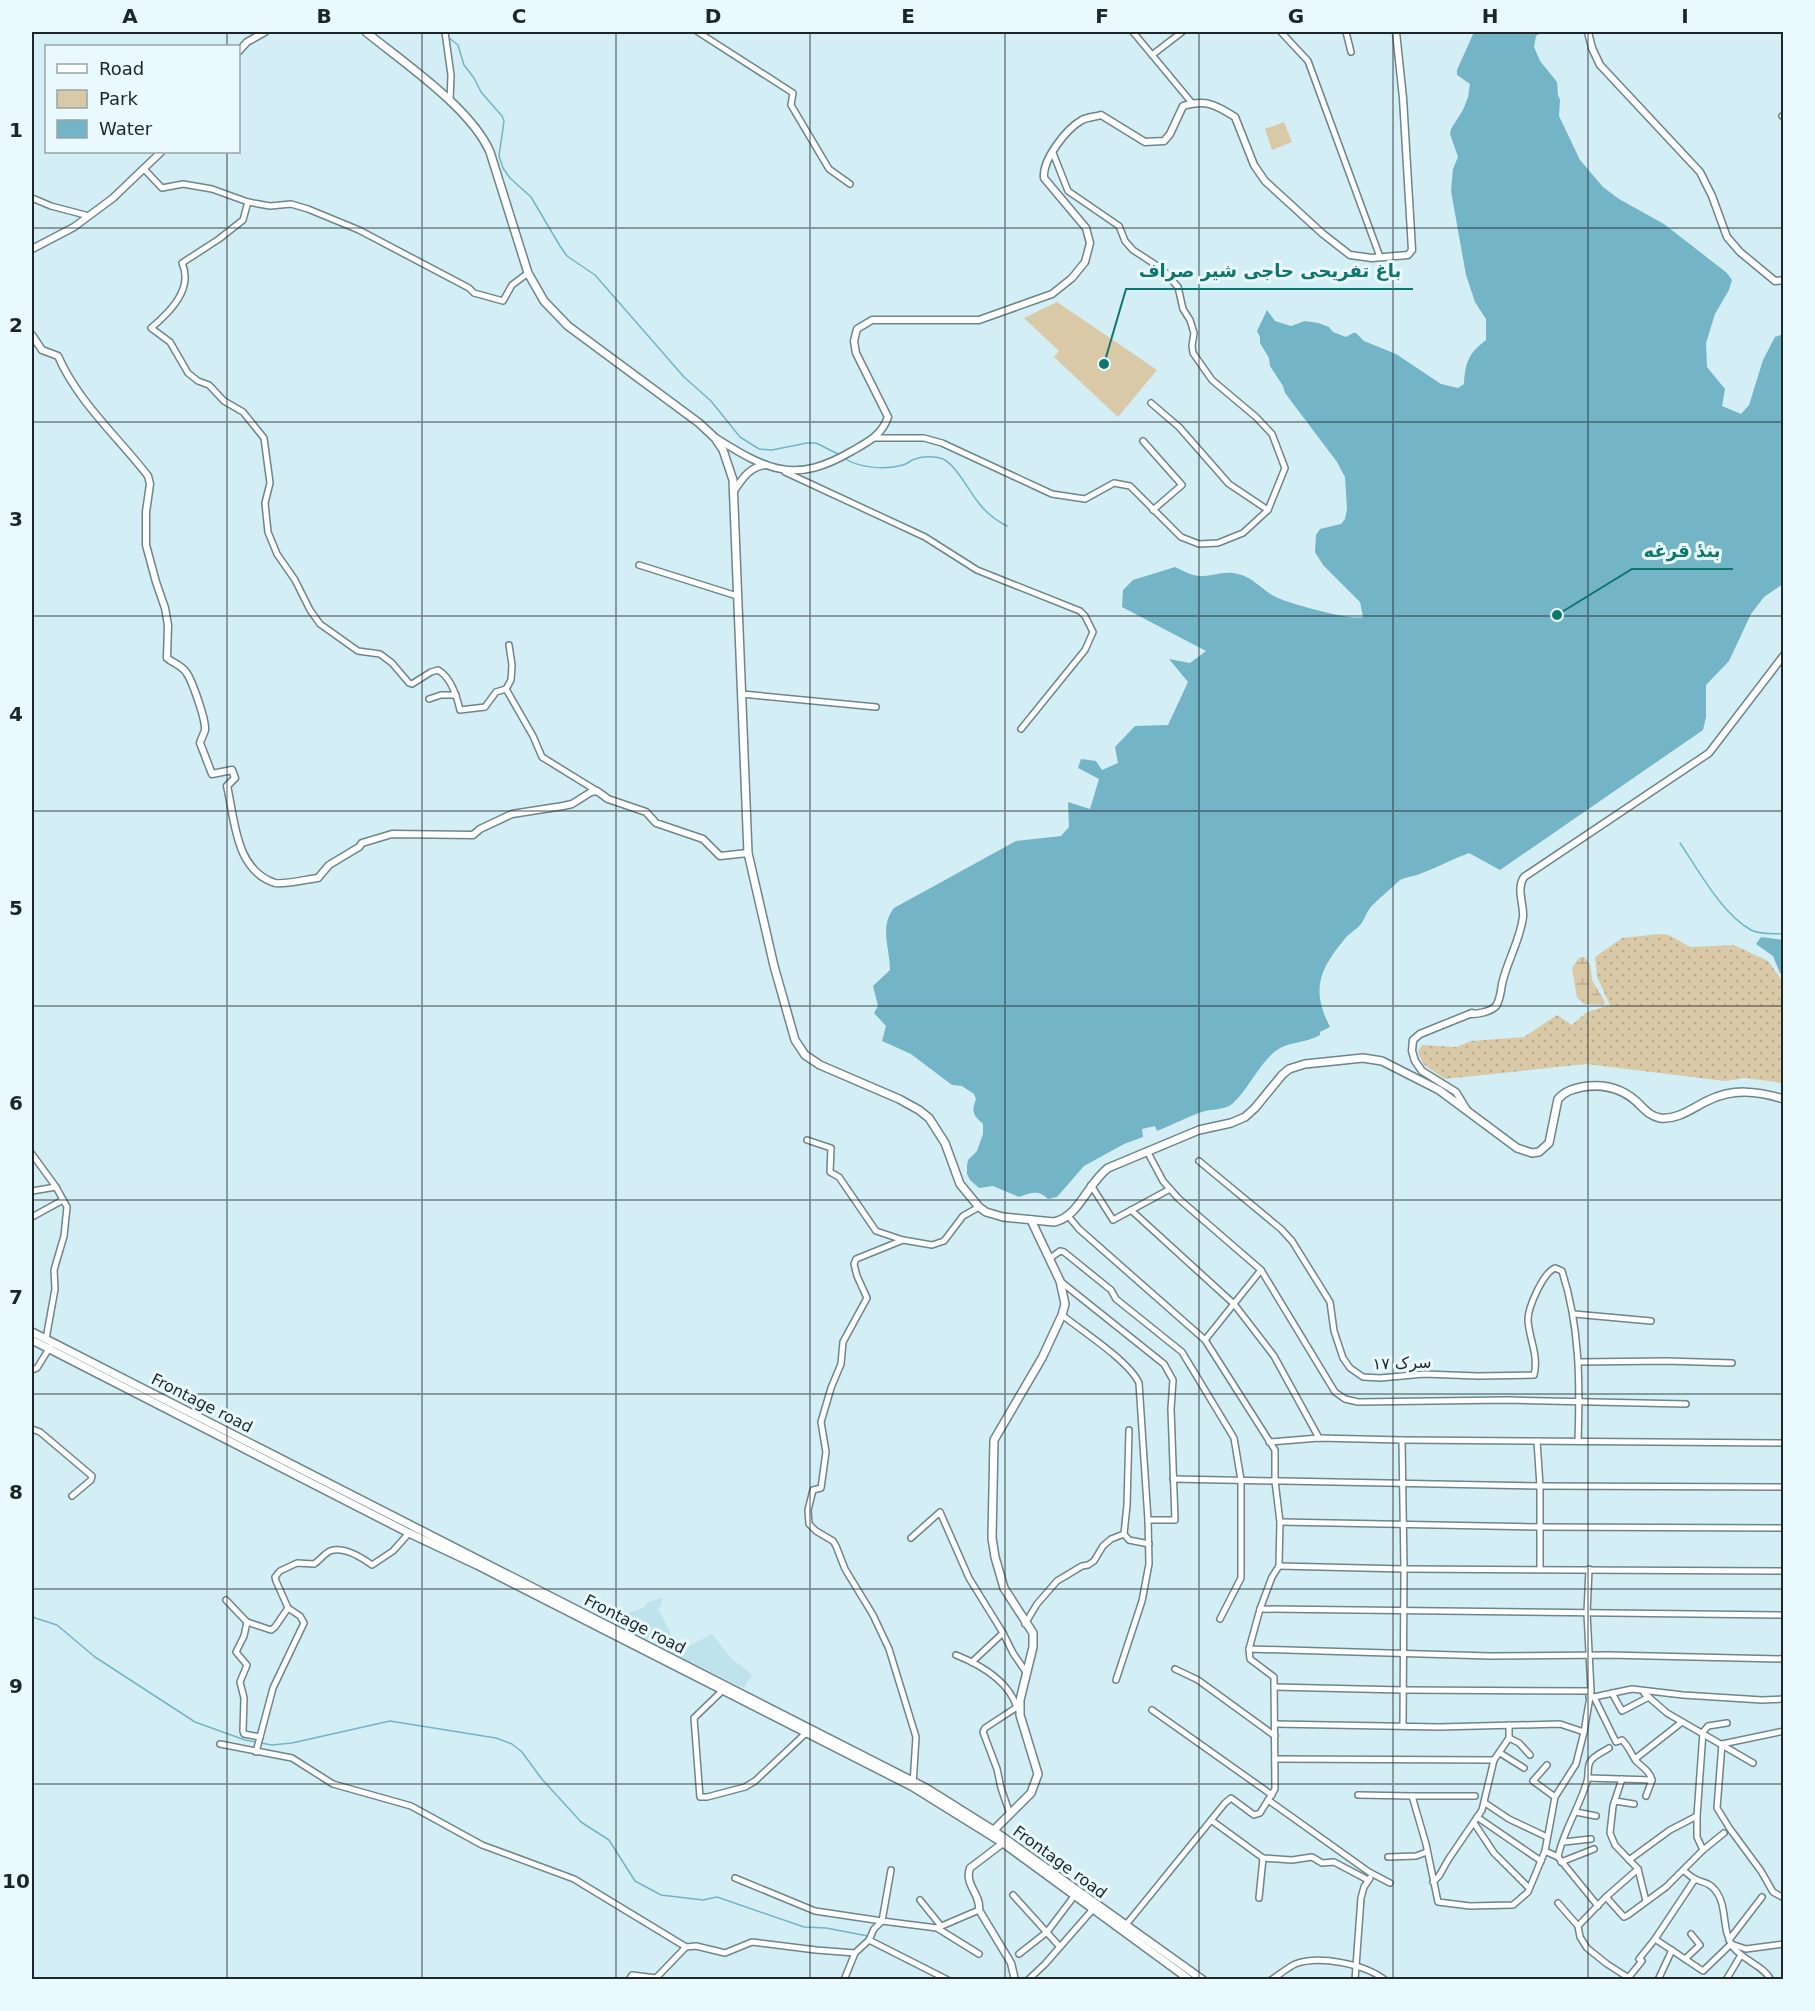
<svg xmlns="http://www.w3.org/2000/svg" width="1815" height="2011" viewBox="0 0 1815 2011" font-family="'DejaVu Sans','Noto Naskh Arabic',sans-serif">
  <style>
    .built { fill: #bfe3ec }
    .grass { fill: url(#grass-dots) }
    .wetland { fill: url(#wetland-marsh) }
    .park { fill: #d9c9a7 }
    .water { fill: #73b5c6 }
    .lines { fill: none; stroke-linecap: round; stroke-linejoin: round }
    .stream { stroke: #73b5c6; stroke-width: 1.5 }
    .minor-casing { stroke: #6d858b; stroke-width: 8 }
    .tertiary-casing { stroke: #6d858b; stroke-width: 9 }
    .secondary-casing { stroke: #6d858b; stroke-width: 10 }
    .minor { stroke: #fff; stroke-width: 5 }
    .tertiary { stroke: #fff; stroke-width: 6 }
    .secondary { stroke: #fff; stroke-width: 7 }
    .grid { fill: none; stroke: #1c2628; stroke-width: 1.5; stroke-opacity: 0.55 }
    .labels { text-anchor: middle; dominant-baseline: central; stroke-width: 6; stroke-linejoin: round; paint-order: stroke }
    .street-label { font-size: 16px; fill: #1c2628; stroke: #e9f9fd }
    .leader { fill: none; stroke: #0f766e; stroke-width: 2 }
    .callout-dot { fill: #0f766e; stroke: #e9f9fd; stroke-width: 2 }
    .callout-label { font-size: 18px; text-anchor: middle; font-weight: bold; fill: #0f766e; stroke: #e9f9fd; stroke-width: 6; stroke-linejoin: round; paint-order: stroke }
    .neatline { fill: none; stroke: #1c2628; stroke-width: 2 }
    .grid-label { font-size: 20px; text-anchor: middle; font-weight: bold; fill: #1c2628 }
  </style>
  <defs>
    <pattern id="grass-dots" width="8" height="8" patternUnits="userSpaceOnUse" patternTransform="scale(1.5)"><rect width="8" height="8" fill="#d9c9a7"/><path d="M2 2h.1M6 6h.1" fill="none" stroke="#baac90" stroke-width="1.8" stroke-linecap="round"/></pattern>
    <pattern id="wetland-marsh" width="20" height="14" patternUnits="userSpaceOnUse" patternTransform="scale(1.5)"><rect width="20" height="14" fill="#d9c9a7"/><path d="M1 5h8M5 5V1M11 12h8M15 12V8" fill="none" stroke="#baac90"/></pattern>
  </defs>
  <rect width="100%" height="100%" fill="#d3eef4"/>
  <polygon class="built" points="661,1598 662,1604 658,1609 680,1651 712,1634 731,1658 752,1675 744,1688 615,1626 626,1614 643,1608 648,1602"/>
  <polygon class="grass" points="1659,934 1669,935 1690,947 1734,945 1768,961 1783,982 1783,1083 1745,1078 1725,1081 1586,1064 1445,1079 1423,1064 1418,1052 1422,1045 1456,1047 1471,1041 1524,1037 1557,1015 1572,1025 1587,1012 1610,1005 1597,977 1595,957 1622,938"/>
  <polygon class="wetland" points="1584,957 1590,964 1592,980 1605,1002 1604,1005 1585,1004 1577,998 1572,968 1579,958"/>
  <g class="park">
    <polygon points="1284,122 1292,142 1272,150 1265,129"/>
    <polygon points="1057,302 1157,370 1118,417 1054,357 1059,351 1024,318"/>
  </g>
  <g class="water">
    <path d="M1474 32H1542L1536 36 1534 47 1540 61 1557 82 1558 95 1560 100 1559 116 1580 160 1603 187 1619 199 1664 224 1727 273 1732 280 1729 290 1715 314 1706 343 1707 367 1725 389 1722 406 1741 414 1749 405 1763 360 1775 337 1783 334V584L1764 597 1751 614 1729 661 1706 685V717L1703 730 1500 870 1469 853C1453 859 1438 867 1422 873 1416 876 1406 877 1400 880 1398 882 1372 905 1370 908 1366 913 1365 919 1361 924 1356 930 1348 934 1344 940 1319 970 1311 990 1330 1027L1320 1032V1035C1307 1043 1290 1041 1277 1050 1260 1062 1247 1092 1232 1104 1225 1110 1213 1109 1205 1111 1188 1116 1173 1125 1157 1131L1155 1126 1142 1129 1143 1137 1124 1144 1084 1166 1057 1197 1048 1199C1038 1189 1031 1193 1019 1197L993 1186 979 1188 970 1180 967 1174V1165L968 1160 977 1151 983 1134V1124C973 1115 971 1112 976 1099L974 1094 962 1086 952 1085 911 1054 882 1041 886 1026 874 1013 878 1006 873 986 890 970C890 948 879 927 894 908L1016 841 1061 836 1069 827 1068 802 1090 809 1099 779 1078 768 1081 759 1096 761 1102 770 1118 763 1115 747 1135 726 1168 725 1188 682 1169 659 1190 663 1206 651 1122 607 1123 590 1133 580 1175 567C1183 571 1192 576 1201 576 1214 576 1225 570 1238 574 1255 578 1263 592 1278 598 1291 604 1352 621 1363 617L1360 602 1323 565 1315 552 1316 535 1320 529 1341 524 1345 519 1347 509 1345 477 1337 462 1285 393 1283 386 1270 366 1269 358 1260 343V337L1257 331 1267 310 1275 321 1278 322 1291 326 1305 321 1318 323 1329 327 1333 332 1346 337 1353 333H1356L1364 341 1396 354 1441 384 1458 388 1464 384C1465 362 1469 353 1486 340V319L1475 302 1466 275 1451 191 1453 169 1458 157 1450 134 1451 129 1463 110 1468 97 1470 84 1457 75V70Z"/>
    <polygon points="1761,937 1783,940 1783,975 1780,973 1773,956 1756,944"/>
  </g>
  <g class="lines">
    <g class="stream">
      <polyline points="449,38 458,45 464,65 474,78 481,92 502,116 504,121 499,156 503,168 510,178 531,197 560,246 567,256 595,275 684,377 711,401 740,437 759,449 772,450 807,443 816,443 840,455"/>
      <path d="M844 458C858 468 886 470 903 465 907 464 911 460 915 459 923 456 935 456 943 459 956 465 969 491 978 502 986 513 995 520 1007 526"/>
      <path d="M1680 843C1699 871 1722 914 1751 930 1760 935 1774 933 1784 934"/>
      <polyline points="32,1615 35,1618 57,1625 95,1657 195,1722 245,1740 272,1745 292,1743 390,1721 496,1738 512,1744 522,1752 541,1778 581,1822 609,1840 635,1881 661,1895 703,1900 717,1897 804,1927 826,1928 868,1936"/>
      <polyline points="874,1940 942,1974"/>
    </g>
    <g class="minor-casing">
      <g id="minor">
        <polyline points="445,32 451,75 450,101"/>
        <polyline points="698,32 793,93 791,105 829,169 850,184"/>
        <polyline points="1133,32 1192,103"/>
        <polyline points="1281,32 1308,61 1380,257"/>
        <polyline points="1346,32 1351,52"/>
        <polyline points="1152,55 1182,32"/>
        <polyline points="1782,116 1784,115"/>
        <polyline points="144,169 162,188 183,184 212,189 248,202 270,206 291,204 308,209 359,230 469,288 474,293 503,301 512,285 528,273"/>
        <polyline points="32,198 51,206 89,216"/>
        <path d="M248 202 243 220 219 239 182 263C194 289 169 313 151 328L170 342 188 373 198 381 209 385 224 401 243 412 264 438 270 483 265 503 268 532 277 554 295 580 310 610 320 624 358 651 380 654 392 663 409 683 412 684 431 672 438 670C451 677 457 697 460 710L485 707 496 692 506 689"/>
        <polyline points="1151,403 1179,427 1229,484 1268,510"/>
        <polyline points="874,438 924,438 942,443 1052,494 1085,499 1114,483 1130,486 1181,537 1199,544 1218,543 1243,533 1268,510 1285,468 1272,434 1256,417 1212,380 1193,353 1192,346 1194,333 1190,320 1183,309 1178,287 1162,269 1133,250 1125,241 1119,226 1068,191 1053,153"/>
        <polyline points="1143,441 1182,485 1153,510"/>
        <polyline points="785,472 925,537 977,570 1080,611 1085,616 1093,632 1085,650 1021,729"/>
        <polyline points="639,565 737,596"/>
        <polyline points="509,645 512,665 511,680 506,689 533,736 542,757 597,791"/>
        <polyline points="742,694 876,707"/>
        <polyline points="429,699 441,695 456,695"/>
        <polyline points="807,1140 831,1148 830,1172 839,1177 876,1231 903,1240 932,1245 944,1241 963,1216 979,1207"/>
        <polyline points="32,1154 56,1187 67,1207 64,1236 54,1270 55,1289 46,1339"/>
        <path d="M1199 1161 1281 1229 1292 1241 1330 1302 1334 1331 1343 1358 1350 1368 1363 1377 1380 1378 1424 1374 1478 1376 1534 1375C1539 1355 1529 1339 1528 1320 1528 1307 1543 1273 1555 1268L1562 1271C1580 1327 1580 1383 1578 1441"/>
        <polyline points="1091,1185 1113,1220 1170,1189 1163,1181 1147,1151"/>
        <polyline points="1170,1189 1179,1199 1261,1270 1335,1392 1345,1399 1358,1402 1507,1400 1686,1404"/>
        <polyline points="32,1191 56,1187"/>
        <polyline points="1131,1210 1234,1304 1274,1356 1319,1438"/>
        <polyline points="32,1217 63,1200"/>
        <polyline points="1069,1217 1079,1229 1205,1340 1275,1450 1275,1481 1280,1522 1279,1566 1272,1577 1260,1609 1249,1649 1250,1659 1274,1677 1275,1789 1260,1813 1254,1815 1231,1798 1225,1803 1125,1926"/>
        <polyline points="903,1240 856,1259 854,1264 857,1276 867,1298 843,1342 841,1364 831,1388 821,1422 826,1452 821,1488 813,1490 808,1510 809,1524 816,1531 833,1541 836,1546 845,1569 873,1615 889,1649 916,1737 913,1785"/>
        <polyline points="1049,1259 1060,1251 1064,1252 1111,1290 1116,1299 1182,1352 1234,1438 1241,1480 1241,1578 1220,1619"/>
        <polyline points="1060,1281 1164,1364 1173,1380 1171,1409 1175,1520 1148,1520"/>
        <polyline points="1574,1314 1651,1321"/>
        <path d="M1062 1315C1082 1331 1129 1361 1139 1383L1148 1520 1149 1564 1142 1601 1116 1680"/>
        <polyline points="1205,1340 1261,1270"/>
        <polyline points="1579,1362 1666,1361 1732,1363"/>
        <polyline points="32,1370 37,1368 50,1347"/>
        <polyline points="32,1429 40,1432 92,1476 91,1480 72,1496"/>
        <polyline points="1129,1430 1127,1505 1124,1534 1129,1540 1149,1544"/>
        <polyline points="1402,1440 1784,1443"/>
        <polyline points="1537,1441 1540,1486 1540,1569"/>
        <polyline points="1269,1442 1319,1438 1402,1440 1404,1569 1403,1725"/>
        <polyline points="1173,1479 1540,1486 1784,1487"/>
        <polyline points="1280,1522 1540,1527 1784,1528"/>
        <polyline points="911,1538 940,1512 969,1578 1003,1633 1013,1653 1026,1672"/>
        <polyline points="1279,1566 1404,1569 1784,1571"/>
        <path d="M226 1600 247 1622 271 1630 275 1627 288 1608 276 1581 275 1577 280 1571 297 1563 314 1564C319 1561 325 1553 330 1551 344 1546 361 1557 372 1565L393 1551 409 1533"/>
        <polyline points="1260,1609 1784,1615"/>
        <polyline points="247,1622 244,1636 236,1652 247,1665 240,1682 244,1698 243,1731 244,1734 260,1737"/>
        <polyline points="1025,1624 1037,1604 1057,1581 1082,1566 1088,1565 1094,1561 1103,1546 1111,1539 1124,1534"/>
        <polyline points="1249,1649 1490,1656 1608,1655 1784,1659"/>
        <path d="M956 1655C981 1665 1009 1681 1017 1708"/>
        <polyline points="972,1662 1003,1633"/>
        <polyline points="1175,1669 1198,1680 1275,1736"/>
        <polyline points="1274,1687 1402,1690 1591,1691"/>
        <polyline points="722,1691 694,1718 700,1797 707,1797 745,1787 755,1781 806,1733"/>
        <polyline points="1612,1693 1622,1711 1649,1697"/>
        <polyline points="1644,1693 1667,1713 1753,1763"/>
        <polyline points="1589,1696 1594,1697 1632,1689 1683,1695 1762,1700 1784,1699"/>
        <polyline points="1152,1710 1272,1795"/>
        <polyline points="1275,1724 1439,1727 1560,1724 1584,1732"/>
        <polyline points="1784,1731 1722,1744 1717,1808 1730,1829 1761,1871 1773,1892 1784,1898"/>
        <polyline points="1509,1738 1519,1743 1530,1755"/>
        <polyline points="220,1744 292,1758 333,1784 411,1806 482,1845 574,1879 686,1947 696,1946 725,1953 752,1942 816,1950 855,1953 869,1940 948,1980"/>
        <polyline points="256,1752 273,1688 304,1623 300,1616 288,1608"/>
        <polyline points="1500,1753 1524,1768"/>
        <polyline points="1275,1759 1494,1760"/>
        <polyline points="1635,1759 1682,1722"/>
        <polyline points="1547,1765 1533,1781 1555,1797"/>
        <path d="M1588 1778 1652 1780C1650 1771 1642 1767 1636 1761 1631 1754 1628 1745 1622 1740L1616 1742 1594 1697"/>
        <polyline points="1622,1779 1613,1806 1610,1833 1615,1845 1638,1869 1646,1901"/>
        <polyline points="1358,1795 1412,1796 1426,1844 1438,1902 1470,1906 1513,1905 1528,1892 1545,1851 1555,1797 1576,1764 1584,1732 1591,1691 1587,1613 1589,1569"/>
        <polyline points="1412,1796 1475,1796"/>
        <polyline points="1646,1796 1652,1780"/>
        <polyline points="1268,1800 1369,1872 1390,1883"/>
        <polyline points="1615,1801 1634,1804"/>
        <polyline points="1485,1803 1509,1819 1547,1837"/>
        <polyline points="1576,1812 1596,1816"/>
        <polyline points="1010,1814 1001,1788 997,1769 983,1732 985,1728 1017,1707"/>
        <polyline points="1477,1817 1541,1861"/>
        <polyline points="1211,1820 1263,1858 1292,1860 1312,1857 1322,1863 1334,1862 1368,1880"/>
        <polyline points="1474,1823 1494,1853 1529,1888"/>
        <polyline points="1564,1842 1591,1839"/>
        <polyline points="1703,1850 1697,1837 1697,1816 1703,1732 1708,1726 1727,1723"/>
        <polyline points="1545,1851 1558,1857 1598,1906"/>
        <polyline points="1388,1857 1416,1856 1427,1852"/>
        <path d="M1558 1857C1562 1834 1580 1806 1587 1781 1589 1775 1587 1768 1590 1762 1593 1756 1603 1752 1609 1748"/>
        <polyline points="1629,1860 1670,1830 1697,1816"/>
        <polyline points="1561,1862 1594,1849"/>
        <path d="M1684 1871C1687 1873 1691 1877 1695 1879 1703 1883 1709 1882 1715 1890 1728 1905 1721 1930 1733 1947 1744 1961 1764 1966 1771 1980"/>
        <polyline points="735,1878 815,1911 882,1921 891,1870"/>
        <polyline points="1695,1879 1655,1939 1703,1971 1731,1944 1746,1949 1784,1944"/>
        <polyline points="1433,1882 1439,1876 1448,1860 1482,1810 1494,1760 1509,1738 1509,1725"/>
        <polyline points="1013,1895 1060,1947"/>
        <polyline points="1606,1897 1624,1917 1628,1915 1666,1887 1703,1850 1724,1833"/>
        <polyline points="1259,1898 1263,1858"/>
        <polyline points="920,1900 941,1926"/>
        <polyline points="1558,1903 1578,1926 1580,1937 1587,1948 1607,1964 1632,1980"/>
        <polyline points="1578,1926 1606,1897 1638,1869"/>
        <polyline points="937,1928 979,1954"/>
        <polyline points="869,1940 874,1929 882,1921 937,1928 979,1910"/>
        <polyline points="1729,1940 1762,1897"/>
        <polyline points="1019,1954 1047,1932 1075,1895"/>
        <polyline points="1685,1959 1700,1945 1691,1934"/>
        <polyline points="1629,1977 1642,1961 1639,1959 1655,1939"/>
        <polyline points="629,1980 632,1975 656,1978 686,1947"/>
        <polyline points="844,1980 855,1953"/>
        <polyline points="1028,1980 1045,1964 1094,1908"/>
        <path d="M1271 1980C1279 1975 1287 1968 1295 1964 1319 1955 1365 1964 1385 1980"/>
        <polyline points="1355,1980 1361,1898 1364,1887 1370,1878"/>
        <polyline points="1658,1980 1672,1950"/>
        <polyline points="1726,1980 1741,1955"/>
      </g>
    </g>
    <g class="tertiary-casing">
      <g id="tertiary">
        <polyline points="1588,32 1592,48 1600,65 1700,172 1712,196 1727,237 1740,252 1775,281 1784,280"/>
        <polyline points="238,52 247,42 265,32"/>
        <polyline points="32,249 74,227 113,198 161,152"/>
        <path d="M32 335 42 350 58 356C78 402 118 437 148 476L150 484 146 512V545L156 582 165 608 168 625 167 658C173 663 181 665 186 672 192 680 206 720 205 730 204 734 201 739 200 743L212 774 232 770 235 778 227 786C235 820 235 870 275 883 283 885 308 879 318 878L329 865 359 847 362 843 392 834 473 835 480 829 512 814 563 806 572 804 591 792 597 791 608 799 646 812 656 823 703 839 720 856 748 853"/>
        <path d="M716 438C768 471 796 484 852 451 868 442 882 435 888 417L856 353 854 341 857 329 872 320H979L1052 294 1072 278 1085 262 1090 243 1086 228 1044 178C1042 160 1066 129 1082 120 1088 117 1095 117 1101 115L1145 142 1164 141 1170 134 1183 106C1206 99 1216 105 1235 117L1254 165 1265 181 1323 234 1350 255 1372 258 1408 255 1412 250 1403 98 1396 32"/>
        <path d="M734 491C742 479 750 466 766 465"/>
        <path d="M1470 1014C1478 1014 1490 1012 1496 1006 1500 1000 1501 991 1502 984 1507 961 1520 941 1523 917 1524 904 1516 889 1524 877L1709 753 1784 655"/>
        <polyline points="1467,1110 1456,1092 1422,1071 1415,1061 1412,1051 1413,1040 1420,1034 1472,1013"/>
        <path d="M1003 1843 970 1868C964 1885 981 1894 979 1910L1011 1963 1015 1980"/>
      </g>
    </g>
    <g class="secondary-casing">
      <g id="secondary">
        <path d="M366 32C404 63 471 108 490 152L528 273 544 301 568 326 699 423 715 438 723 450 733 480 748 853 774 966 795 1040 805 1055 820 1065 899 1099 919 1110 929 1118 945 1143 960 1184 979 1207 986 1212 1003 1217 1054 1222C1079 1217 1087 1184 1108 1168L1199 1130 1231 1123 1245 1117 1255 1108 1282 1075 1289 1069 1305 1064 1363 1058 1382 1061 1439 1090 1517 1148 1532 1153 1539 1152 1549 1143 1558 1099C1565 1091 1573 1089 1582 1087 1606 1083 1625 1089 1641 1106 1647 1112 1651 1116 1660 1118 1678 1120 1692 1108 1707 1101 1733 1088 1757 1091 1784 1099"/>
        <polyline points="32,1332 926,1788 993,1830 1203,1980"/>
        <polyline points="32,1340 409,1533 477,1565 913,1787 1003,1843 1190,1980"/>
        <polyline points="991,1833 1031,1793 1038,1774 1020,1715 1020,1700 1033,1647 1033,1633 1004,1588 995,1557 992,1538 994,1440 1042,1358 1062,1315 1065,1304 1060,1281 1031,1220"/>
      </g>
    </g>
    <use href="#minor" class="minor"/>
    <use href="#tertiary" class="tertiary"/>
    <use href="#secondary" class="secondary"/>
  </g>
  <path class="grid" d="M227 32V46M422 32V1980M616 32V1980M810 32V1980M1005 32V1980M1199 32V1980M1393 32V1980M1588 32V1980M227 152V1980M32 228H1784M32 422H1784M32 616H1784M32 811H1784M32 1006H1784M32 1200H1784M32 1394H1784M32 1589H1784M32 1784H1784"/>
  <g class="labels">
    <g class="street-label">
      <text transform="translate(1402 1363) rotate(-2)">سرک ۱۷</text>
      <text transform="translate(202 1403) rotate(27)">Frontage road</text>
      <text transform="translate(635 1624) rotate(27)">Frontage road</text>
      <text transform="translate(1060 1862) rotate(36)">Frontage road</text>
    </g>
  </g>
  <path class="leader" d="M1104 364L1126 289H1413M1557 615L1632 569H1733"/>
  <g class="callout-dot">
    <circle cx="1104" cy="364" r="6"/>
    <circle cx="1557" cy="615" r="6"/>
  </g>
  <g class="callout-label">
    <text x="1270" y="277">باغ تفریحی حاجی شیر صراف</text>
    <text x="1682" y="557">بندٔ قرغه</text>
  </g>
  <rect width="1815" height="2011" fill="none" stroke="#e9f9fd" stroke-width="66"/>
  <rect x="45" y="45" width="195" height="108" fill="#e9f9fd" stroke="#97a5a8" stroke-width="1.5"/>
  <rect x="57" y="64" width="30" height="9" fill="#ffffff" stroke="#97a5a8" stroke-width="1.5"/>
  <text x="99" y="75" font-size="18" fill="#1c2628">Road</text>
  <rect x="57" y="90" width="30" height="18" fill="#d9c9a7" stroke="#97a5a8" stroke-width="1.5"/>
  <text x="99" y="105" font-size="18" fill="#1c2628">Park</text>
  <rect x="57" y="120" width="30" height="18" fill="#73b5c6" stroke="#97a5a8" stroke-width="1.5"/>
  <text x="99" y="135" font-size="18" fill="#1c2628">Water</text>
  <rect x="33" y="33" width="1749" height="1945" class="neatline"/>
  <g class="grid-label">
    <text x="130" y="23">A</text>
    <text x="324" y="23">B</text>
    <text x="519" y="23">C</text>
    <text x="713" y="23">D</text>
    <text x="908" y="23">E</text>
    <text x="1102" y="23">F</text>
    <text x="1296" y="23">G</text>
    <text x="1490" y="23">H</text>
    <text x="1685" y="23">I</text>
    <text x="16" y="137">1</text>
    <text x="16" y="332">2</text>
    <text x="16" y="526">3</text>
    <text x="16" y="721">4</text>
    <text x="16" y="915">5</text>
    <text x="16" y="1110">6</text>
    <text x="16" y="1304">7</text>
    <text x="16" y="1499">8</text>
    <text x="16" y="1693">9</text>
    <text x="16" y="1888">10</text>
  </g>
</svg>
